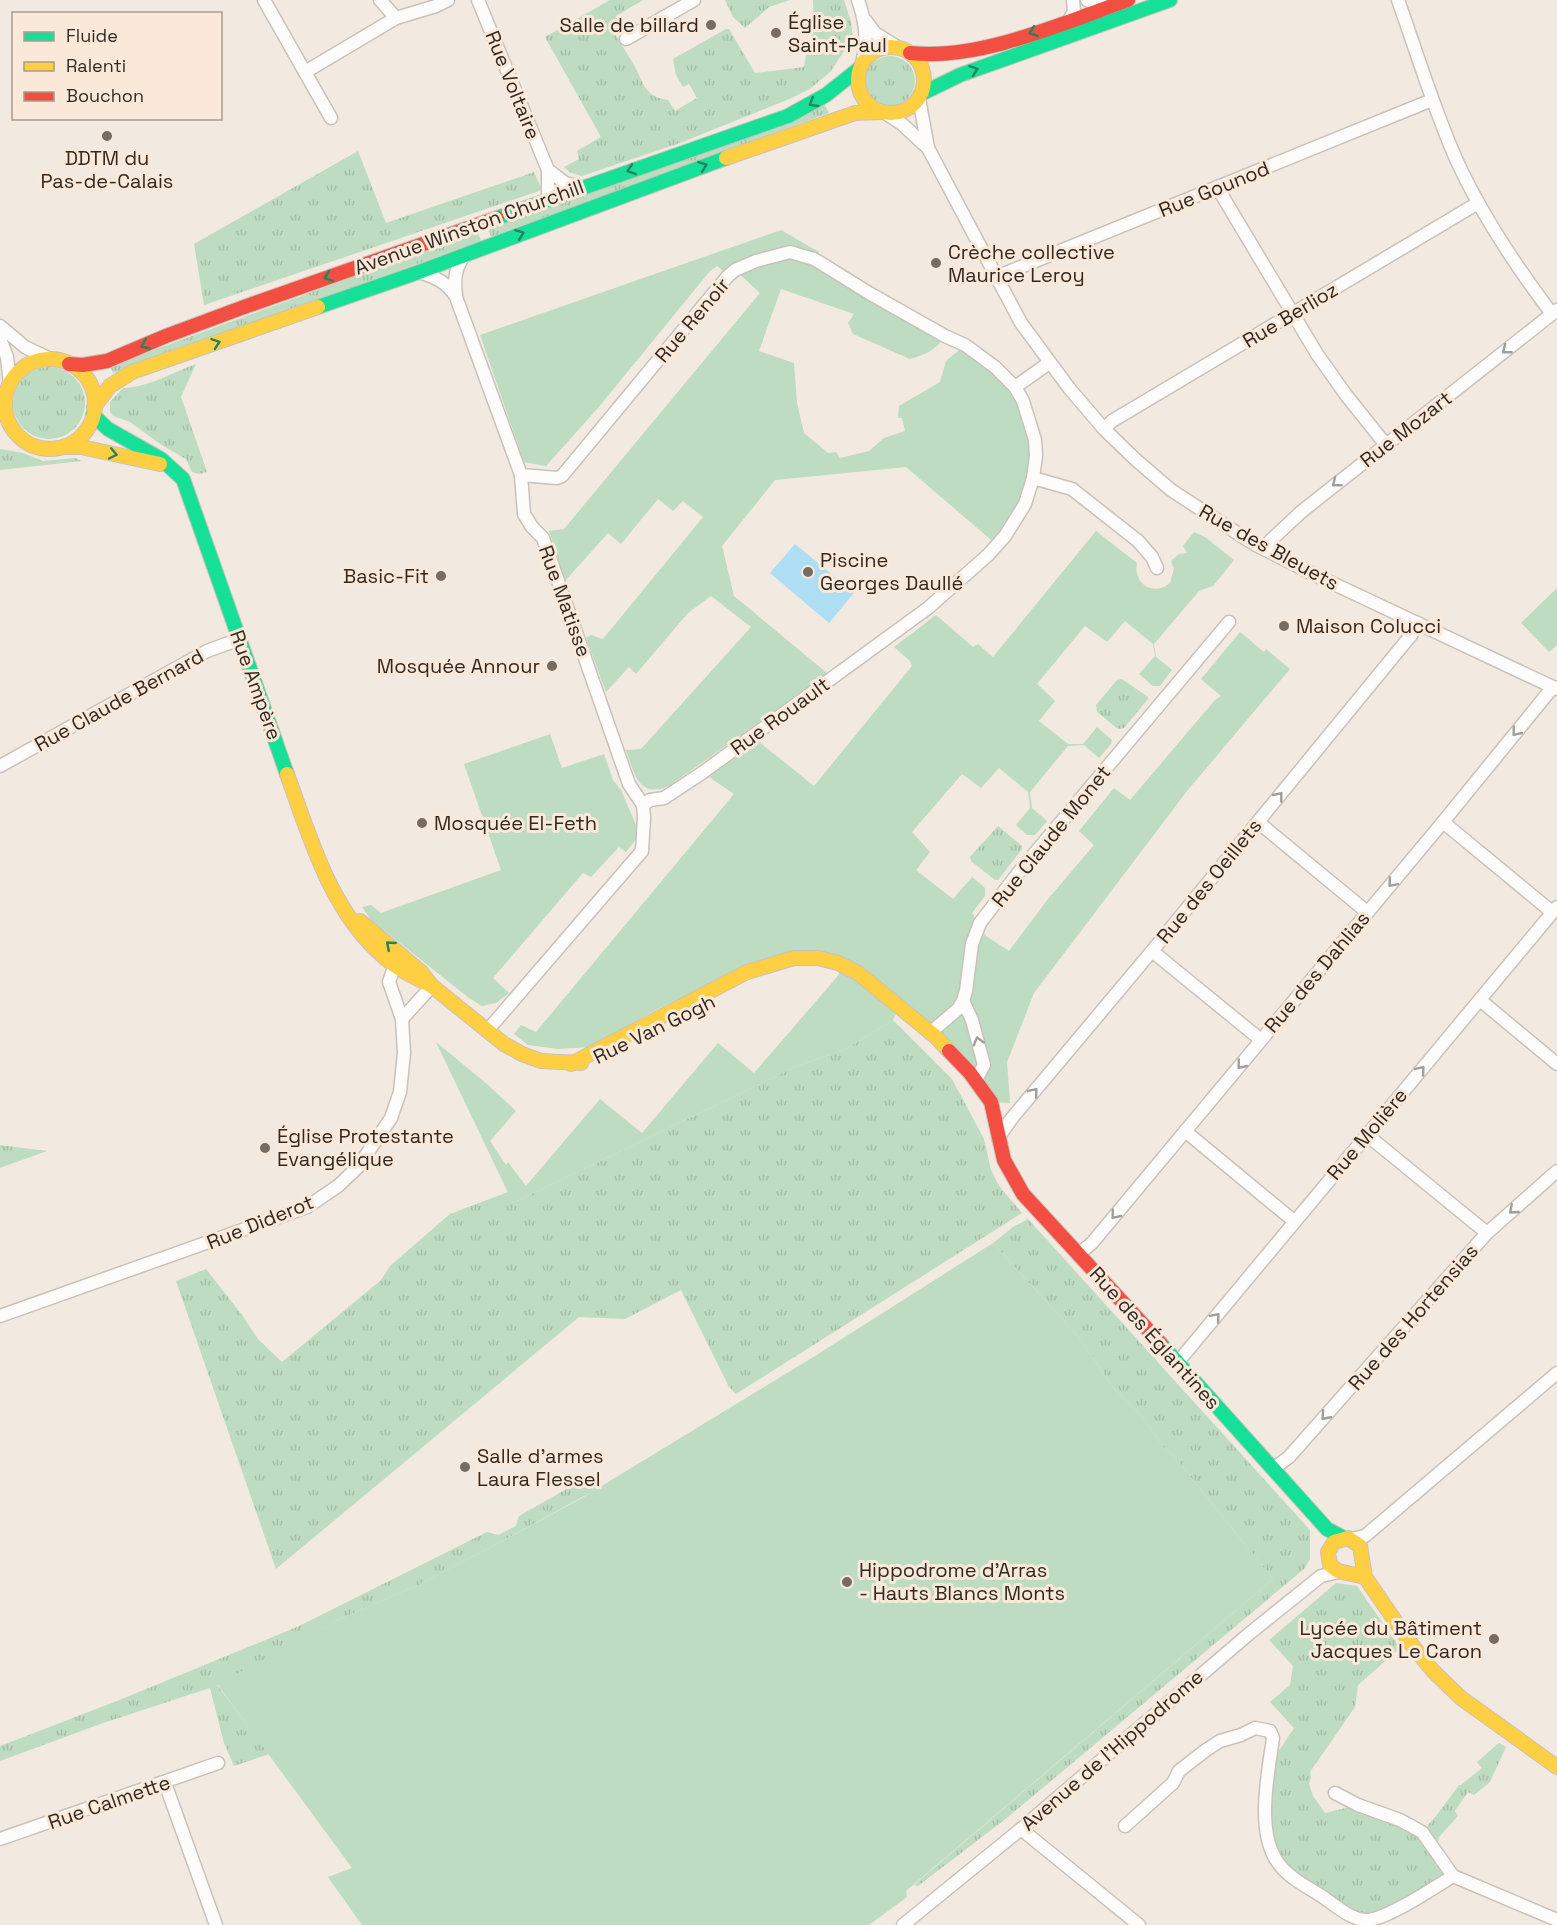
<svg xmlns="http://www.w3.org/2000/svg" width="1557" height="1925" viewBox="0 0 1557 1925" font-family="'Space Grotesk',sans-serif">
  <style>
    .grass { fill: url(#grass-tufts) }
    .green { fill: #bddcc1 }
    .water { fill: #addef4 }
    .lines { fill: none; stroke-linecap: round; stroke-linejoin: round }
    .street-casing { stroke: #c9c2bb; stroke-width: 15 }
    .fast-casing { stroke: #c9c2bb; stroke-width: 16 }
    .slow-casing { stroke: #c9c2bb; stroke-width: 16 }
    .jam-casing { stroke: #c9c2bb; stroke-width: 16 }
    .street { stroke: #fdfcfa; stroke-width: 12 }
    .fast { stroke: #16e098; stroke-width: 14 }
    .slow { stroke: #ffcf43; stroke-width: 14 }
    .jam { stroke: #f24e42; stroke-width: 14 }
    .oneway { stroke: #23845e }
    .oneway2 { stroke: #a19d99 }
    .poi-dot { fill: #746c65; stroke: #fae9d8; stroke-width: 2 }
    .labels { text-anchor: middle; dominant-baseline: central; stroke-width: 6; stroke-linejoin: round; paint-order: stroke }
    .poi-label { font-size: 20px; fill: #302923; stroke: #fae9d8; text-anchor: start }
    .street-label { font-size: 20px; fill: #302923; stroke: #fae9d8 }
  </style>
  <defs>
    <pattern id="grass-tufts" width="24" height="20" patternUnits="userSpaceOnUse" patternTransform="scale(1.5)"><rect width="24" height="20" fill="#bddcc1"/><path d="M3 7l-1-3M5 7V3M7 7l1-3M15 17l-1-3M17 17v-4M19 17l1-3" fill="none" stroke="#a3bda6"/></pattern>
  </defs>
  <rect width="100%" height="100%" fill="#f2e9e0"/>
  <g class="grass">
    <path d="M610 0H643L616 16 621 26 616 36C622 45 628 55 634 65 644 83 644 97 668 100L675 111 697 98 689 84 683 87 676 75 673 59 726 29H729L755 73 804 67 807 49 814 27 813 0H844L851 22 853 37 831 71 810 89 787 100 680 143 582 176 571 173 564 167 579 159 577 151 601 137 545 37Z"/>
    <polygon points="725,0 790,0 769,7 745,28 733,17"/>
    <circle cx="890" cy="81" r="25"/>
    <polygon points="825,105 829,113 491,237 488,228"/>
    <polygon points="358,151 386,223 534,172 541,188 539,191 204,305 194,244"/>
    <polygon points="478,231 481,241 113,373 111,368 143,354"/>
    <path d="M196 364 181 397 207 472 199 474 192 472 186 459 163 446 130 422 113 416 110 412V402L123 388C150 387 171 373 196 364Z"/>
    <circle cx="49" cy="403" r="36"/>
    <polygon points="0,449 23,453 43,461 75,458 82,461 0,470"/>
    <polygon points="1122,679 1148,697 1148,699 1124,728 1118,729 1097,712 1096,705 1117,680"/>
    <polygon points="998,826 1022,846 1022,849 998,880 995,880 971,861 970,857"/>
    <polygon points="893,1020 952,1079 984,1139 991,1170 999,1186 1022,1213 736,1394 729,1387 681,1290 625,1319 579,1317 276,1569 176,1281 206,1269 242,1315 258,1339 282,1362 381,1280 391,1265 450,1214 508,1192 513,1203 797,1066 846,1049"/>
    <polygon points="0,1145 47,1151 0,1168"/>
    <polygon points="1028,1219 1310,1530 1310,1559 1305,1568 1008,1817 918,1886 914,1885 1273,1579 1173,1455 1164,1448 1141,1415 1113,1387 1077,1335 993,1243 1013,1227"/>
    <polygon points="591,1475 597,1489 495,1545 418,1585 342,1618 217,1685 269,1754 234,1766 224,1743 210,1688 103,1723 0,1761 0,1746 117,1701 297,1627 487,1532 498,1535 516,1526 519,1516"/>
    <polygon points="1336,1583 1357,1586 1400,1648 1358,1685 1355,1707 1310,1772 1311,1778 1309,1784 1313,1796 1325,1813 1358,1805 1422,1832 1436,1816 1459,1785 1461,1785 1482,1768 1477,1762 1499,1743 1506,1747 1490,1782 1474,1795 1468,1792 1455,1811 1458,1816 1439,1837 1435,1851 1453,1876 1363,1919 1279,1863 1266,1807 1272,1749 1280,1749 1294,1728 1270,1702 1290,1685 1293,1666 1269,1640"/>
  </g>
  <g class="green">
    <path d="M781 230 819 252 815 259 945 336C936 350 927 354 910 359L853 334 848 323 854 314 781 289 759 351 794 363 797 403 804 433 828 453 836 452 840 458 869 451 884 438 905 431 902 418H898L899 406 940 382 946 361 965 345 995 367 1031 424 1033 478 997 545 906 467 775 480 722 546 734 596 827 673 817 685 772 713 669 786C638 799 635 774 626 750L641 749 751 627 711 596 688 613 636 674 629 667 606 692 586 638 591 635 603 639 703 517 683 501 673 511 658 499 621 544 608 533 565 581 549 531 564 529 760 293 735 270 723 271 717 266 710 271 598 408 546 466 524 462 480 335Z"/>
    <path d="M1096 531 1137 563C1133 584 1153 597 1170 583L1174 569 1171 561 1179 554 1187 553 1183 546 1194 532 1205 537 1234 560 1213 586 1199 591 1154 644 1156 657 1172 670 1160 686H1153L1139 674 1155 656 1153 644 1125 621 1107 642 1085 626 1037 684 1055 701 1039 721 1068 744H1083L1097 727 1112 740 1111 744 1099 758 1084 745 1068 746 1030 792 1032 808 1047 821 1035 835H1027L1016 825 1030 808 1028 792 999 768 981 788 962 774 912 832 930 852 916 870 953 899 972 877 985 888V896L972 913 986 936 1009 951 1048 899 1094 845 1079 831 1114 788 1130 800 1215 700 1221 696 1201 679 1240 632 1264 652 1266 649 1290 669 1187 791 1034 993 1007 1062 1010 1103 991 1102 899 1007 893 1020 846 1049 797 1066 513 1203 436 1042 487 1084 516 1111 490 1141 506 1165 508 1162 526 1186 600 1099 642 1133 718 1043 754 1073 837 977 843 966 818 958 763 969 756 961 656 1010 590 1047 558 1049 528 1045 514 1034 521 1025 536 1032 734 794 709 777 758 741 814 786 912 666 910 661 894 647 936 615 973 647 978 644 993 657Z"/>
    <polygon points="1557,588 1557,645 1549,652 1521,623"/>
    <polygon points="550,734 562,768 604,754 613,780 621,790 640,834 626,852 619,847 591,877 583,873 493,978 509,993 496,1003 482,1006 469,998 371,920 362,907 371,905 381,913 501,870 464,764"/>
    <polygon points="993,1243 1077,1335 1113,1387 1141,1415 1164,1448 1173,1455 1273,1579 906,1891 907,1897 869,1925 362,1925 328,1877 352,1868 217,1684 342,1618 418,1585 495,1545 582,1498 815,1356"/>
  </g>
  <polygon class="water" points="795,544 854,593 829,623 770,573"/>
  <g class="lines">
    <g class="street-casing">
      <g id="street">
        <polyline points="264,0 331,118"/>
        <polyline points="380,0 396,18 436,6 448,0"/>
        <polyline points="478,0 548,170 565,183 581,187"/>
        <path d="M858 0C866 23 868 41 862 64"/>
        <polyline points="1087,0 1107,7"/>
        <path d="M1398 0C1417 53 1433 107 1456 159 1481 214 1515 265 1552 314"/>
        <polyline points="1069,20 1074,12 1073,0"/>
        <polyline points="866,21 875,33 899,48"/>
        <polyline points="626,39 694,0"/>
        <polyline points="305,72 396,18"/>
        <polyline points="919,98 928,148 1021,323 1069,388 1104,429 1135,459 1171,490 1254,544 1315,575 1557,689"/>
        <polyline points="885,113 902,124 928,148"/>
        <polyline points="1217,187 1317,354 1346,395 1386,445"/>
        <polyline points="548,199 548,170"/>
        <path d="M419 272C435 277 447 282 456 297L521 475 524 514 532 527 543 538 629 784 643 805"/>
        <polyline points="996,277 1432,100"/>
        <path d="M456 295C454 280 455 267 465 255"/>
        <polyline points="0,326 25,347 50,359"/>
        <polyline points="0,339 7,357 10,384"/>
        <polyline points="1015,387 1049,363"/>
        <polyline points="1104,429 1112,421 1478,203"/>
        <polyline points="1033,478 1072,489 1138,541 1152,557 1157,568"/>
        <polyline points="1265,549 1270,541 1301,512 1557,310"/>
        <polyline points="0,766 207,651 240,639"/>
        <polyline points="1258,822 1367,912"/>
        <polyline points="1443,822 1552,912"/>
        <polyline points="1152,951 1261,1040"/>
        <polyline points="1480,1000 1557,1064"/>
        <polyline points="963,1001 972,1020 984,1065 976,1080"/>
        <polyline points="402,1019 432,986"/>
        <polyline points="487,1031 642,851 644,818 643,805 650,800 664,798 702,773 928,608 988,555 1005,536 1025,504 1033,478 1036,456 1035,440 1023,401 1015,387 995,367 965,345 945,336 869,293 814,259 790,252 756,261 735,270 727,277 562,476 557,478 521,475"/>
        <polyline points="930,1033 958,1009 963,1001 966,991 972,944 980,923 1019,872 1229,622"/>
        <polyline points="1185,1131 1295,1222"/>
        <polyline points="1367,1135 1487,1233"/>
        <polyline points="998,1138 1012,1118 1152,951 1412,634 1418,623"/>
        <polyline points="1079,1254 1092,1243 1443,822 1553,687"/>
        <polyline points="0,1316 307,1207 338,1186 358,1167 391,1118 400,1092 404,1053 402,1019 389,982 395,964 399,964"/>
        <polyline points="1178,1362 1557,907"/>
        <polyline points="1274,1468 1289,1457 1487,1233 1557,1171"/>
        <polyline points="1351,1539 1365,1536 1557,1373"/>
        <polyline points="165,1783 216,1925"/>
        <polyline points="1335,1793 1358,1805 1400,1820 1422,1832 1453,1876 1557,1920"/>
        <path d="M1125 1826 1173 1783 1179 1771 1206 1750 1220 1741 1241 1735 1255 1728 1270 1731 1273 1738C1268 1774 1255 1833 1279 1864 1290 1879 1308 1887 1323 1897 1335 1905 1352 1921 1368 1920 1389 1918 1434 1888 1453 1876"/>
        <polyline points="1021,1829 1139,1925"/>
        <polyline points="0,1839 218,1763"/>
        <polyline points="903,1925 1021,1829 1250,1633 1321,1576 1339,1572"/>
      </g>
    </g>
    <g class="fast-casing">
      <g id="fast">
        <polyline points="921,94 960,75 1170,0"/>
        <polyline points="497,218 788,116 826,95 860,68"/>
        <polyline points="318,307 419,272 726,158"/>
        <polyline points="93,415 108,429 161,459 183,479 287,774"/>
        <polyline points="1161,1344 1327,1529 1344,1538"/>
      </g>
    </g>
    <g class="slow-casing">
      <g id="slow">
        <circle cx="891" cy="80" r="33"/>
        <polyline points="726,158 855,113 881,112"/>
        <circle cx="50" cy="404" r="45"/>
        <polyline points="94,407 110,386 132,372 318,307"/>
        <polyline points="64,447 81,447 160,464"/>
        <path d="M287 774C310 838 331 912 385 958 399 970 416 978 432 986"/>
        <polyline points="360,921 421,972 432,986 504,1044 522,1054 541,1061 581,1063"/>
        <polyline points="571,1064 747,972 794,958 818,958 838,963 858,973 936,1037 949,1051"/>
        <polyline points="1365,1577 1338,1571 1330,1565 1328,1552 1334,1542 1348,1538 1360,1546 1365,1577 1411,1644 1433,1671 1461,1698 1557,1767"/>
      </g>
    </g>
    <g class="jam-casing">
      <g id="jam">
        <path d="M910 53C978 61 1064 23 1128 0"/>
        <polyline points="69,364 83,365 107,361 166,336 244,307 497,218"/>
        <polyline points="949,1051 970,1073 991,1102 1004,1160 1023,1194 1161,1344"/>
      </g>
    </g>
    <use href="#street" class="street"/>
    <use href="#fast" class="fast"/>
    <use href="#slow" class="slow"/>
    <use href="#jam" class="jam"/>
  </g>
  <defs><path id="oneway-chevron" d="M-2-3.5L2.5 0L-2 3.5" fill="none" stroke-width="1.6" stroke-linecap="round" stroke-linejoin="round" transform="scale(1.5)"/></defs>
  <g class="oneway">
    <use href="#oneway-chevron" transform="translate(1033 32) rotate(161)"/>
    <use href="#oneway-chevron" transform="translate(974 70) rotate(-19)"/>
    <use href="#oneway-chevron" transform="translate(813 103) rotate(149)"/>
    <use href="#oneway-chevron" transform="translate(703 166) rotate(-20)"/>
    <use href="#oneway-chevron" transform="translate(631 170) rotate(161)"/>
    <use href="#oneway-chevron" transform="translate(520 234) rotate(-21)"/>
    <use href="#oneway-chevron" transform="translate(328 277) rotate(161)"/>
    <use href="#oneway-chevron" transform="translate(216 343) rotate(-19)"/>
    <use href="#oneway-chevron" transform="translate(145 345) rotate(157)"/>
    <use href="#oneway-chevron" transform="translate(113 454) rotate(12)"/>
    <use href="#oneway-chevron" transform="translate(390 945) rotate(-139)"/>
  </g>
  <g class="oneway2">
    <use href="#oneway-chevron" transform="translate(1506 350) rotate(142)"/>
    <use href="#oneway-chevron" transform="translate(1336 483) rotate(142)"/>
    <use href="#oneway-chevron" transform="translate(1516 732) rotate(129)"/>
    <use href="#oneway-chevron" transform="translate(1279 796) rotate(-51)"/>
    <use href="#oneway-chevron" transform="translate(1392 883) rotate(130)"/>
    <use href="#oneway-chevron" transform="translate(978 1041) rotate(-106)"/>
    <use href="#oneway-chevron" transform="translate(1241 1065) rotate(129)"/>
    <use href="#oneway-chevron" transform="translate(1421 1070) rotate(-50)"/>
    <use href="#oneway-chevron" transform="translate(1034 1092) rotate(-50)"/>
    <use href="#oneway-chevron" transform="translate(1513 1210) rotate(139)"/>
    <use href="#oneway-chevron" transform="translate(1115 1215) rotate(129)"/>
    <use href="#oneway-chevron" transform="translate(1216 1317) rotate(-50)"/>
    <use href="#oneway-chevron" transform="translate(1325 1416) rotate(132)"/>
  </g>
  <g class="poi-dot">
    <circle cx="711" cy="25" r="6"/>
    <circle cx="776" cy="33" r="6"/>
    <circle cx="107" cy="136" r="6"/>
    <circle cx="936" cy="263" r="6"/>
    <circle cx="808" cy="572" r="6"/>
    <circle cx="441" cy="576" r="6"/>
    <circle cx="1284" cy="626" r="6"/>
    <circle cx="552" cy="666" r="6"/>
    <circle cx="422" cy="823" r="6"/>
    <circle cx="265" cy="1148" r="6"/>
    <circle cx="465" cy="1467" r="6"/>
    <circle cx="847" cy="1582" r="6"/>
    <circle cx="1494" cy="1639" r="6"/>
  </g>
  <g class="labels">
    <g class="poi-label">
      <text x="788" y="22">Église<tspan x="788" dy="23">Saint-Paul</tspan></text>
      <text x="699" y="25" text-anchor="end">Salle de billard</text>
      <text x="107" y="158" text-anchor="middle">DDTM du<tspan x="107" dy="23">Pas-de-Calais</tspan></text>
      <text x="948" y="252">Crèche collective<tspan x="948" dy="23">Maurice Leroy</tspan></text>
      <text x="820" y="560">Piscine<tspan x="820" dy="23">Georges Daullé</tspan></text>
      <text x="429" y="576" text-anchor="end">Basic-Fit</text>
      <text x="1296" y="626">Maison Colucci</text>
      <text x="540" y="666" text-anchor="end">Mosquée Annour</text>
      <text x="434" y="823">Mosquée El-Feth</text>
      <text x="277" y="1136">Église Protestante<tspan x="277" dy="23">Evangélique</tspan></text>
      <text x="477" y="1456">Salle d'armes<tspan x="477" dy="23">Laura Flessel</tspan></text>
      <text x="859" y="1570">Hippodrome d'Arras<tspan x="859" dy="23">- Hauts Blancs Monts</tspan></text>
      <text x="1482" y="1628" text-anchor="end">Lycée du Bâtiment<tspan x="1482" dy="23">Jacques Le Caron</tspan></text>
    </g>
    <g class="street-label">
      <text transform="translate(513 85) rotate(68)">Rue Voltaire</text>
      <text transform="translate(1214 189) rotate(-22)">Rue Gounod</text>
      <text transform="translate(469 227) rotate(-20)">Avenue Winston Churchill</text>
      <text transform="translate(1290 315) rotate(-31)">Rue Berlioz</text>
      <text transform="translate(692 320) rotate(-50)">Rue Renoir</text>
      <text transform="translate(1406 429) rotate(-38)">Rue Mozart</text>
      <text transform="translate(1269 547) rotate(29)">Rue des Bleuets</text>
      <text transform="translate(565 601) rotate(70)">Rue Matisse</text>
      <text transform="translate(256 685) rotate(70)">Rue Ampère</text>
      <text transform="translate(119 700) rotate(-29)">Rue Claude Bernard</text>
      <text transform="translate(780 716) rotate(-36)">Rue Rouault</text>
      <text transform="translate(1051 836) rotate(-51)">Rue Claude Monet</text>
      <text transform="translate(1209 881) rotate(-51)">Rue des Oeillets</text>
      <text transform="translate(1317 972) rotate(-50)">Rue des Dahlias</text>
      <text transform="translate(654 1029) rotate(-26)">Rue Van Gogh</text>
      <text transform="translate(1367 1134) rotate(-50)">Rue Molière</text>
      <text transform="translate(260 1222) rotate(-22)">Rue Diderot</text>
      <text transform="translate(1413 1317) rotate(-49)">Rue des Hortensias</text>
      <text transform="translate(1155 1338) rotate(48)">Rue des Églantines</text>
      <text transform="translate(1112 1750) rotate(-41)">Avenue de l'Hippodrome</text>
      <text transform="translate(109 1802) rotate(-19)">Rue Calmette</text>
    </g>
  </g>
  <rect x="12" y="12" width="210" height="108" fill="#fae9d8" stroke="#a99c90" stroke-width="1.5"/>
  <rect x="24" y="32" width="30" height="9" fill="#16e098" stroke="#a99c90" stroke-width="1.5"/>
  <text x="66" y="42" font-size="18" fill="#302923">Fluide</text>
  <rect x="24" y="62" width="30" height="9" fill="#ffcf43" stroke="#a99c90" stroke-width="1.5"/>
  <text x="66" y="72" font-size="18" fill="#302923">Ralenti</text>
  <rect x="24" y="92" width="30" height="9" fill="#f24e42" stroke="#a99c90" stroke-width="1.5"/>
  <text x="66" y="102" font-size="18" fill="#302923">Bouchon</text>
</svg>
